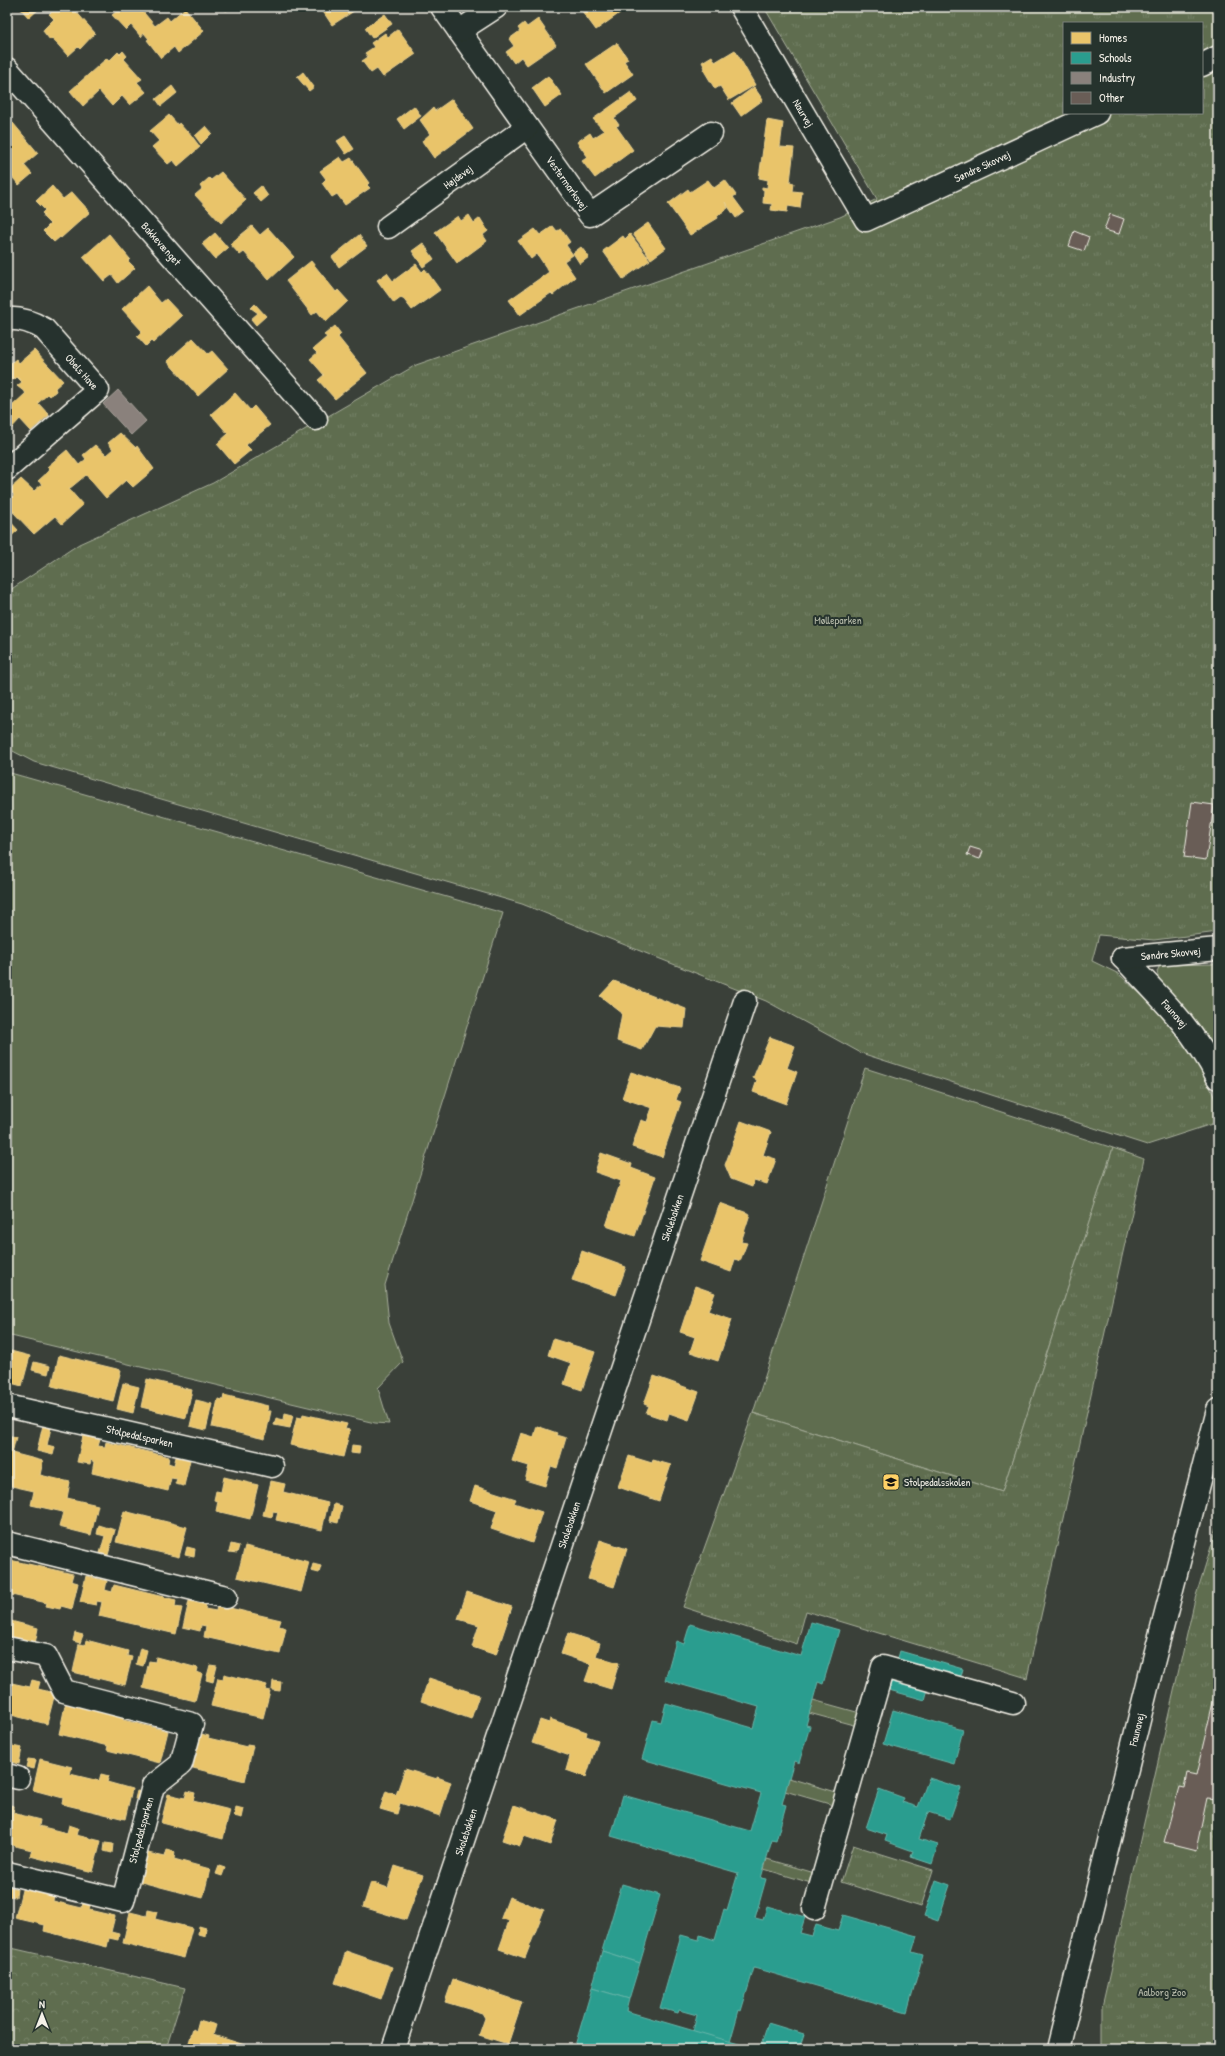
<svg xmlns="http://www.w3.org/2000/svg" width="1225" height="2056" viewBox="0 0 1225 2056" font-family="'Patrick Hand',sans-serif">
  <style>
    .grass { fill: #5e6d4f; stroke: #a9af9c }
    .forest { fill: url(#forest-crowns); stroke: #a9af9c }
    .park { fill: url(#park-tufts); stroke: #a9af9c; fill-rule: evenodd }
    .homes { fill: #e9c46a; stroke: #ecd290 }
    .schools { fill: #2a9d8f; stroke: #67b6aa }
    .industry { fill: #8a817c; stroke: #aaa39c }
    .building { fill: #695d56; stroke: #f4f1e8 }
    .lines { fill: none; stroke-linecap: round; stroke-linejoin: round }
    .minor-casing { stroke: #f4f1e8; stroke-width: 25 }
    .minor { stroke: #26332d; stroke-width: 22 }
    .labels { text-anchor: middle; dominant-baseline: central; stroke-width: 4; stroke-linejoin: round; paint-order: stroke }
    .street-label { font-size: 11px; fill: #f4f1e8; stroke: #26332d }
    .park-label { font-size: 11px; fill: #b8bcab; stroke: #26332d }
    .poi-label { font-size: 11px; fill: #f4f1e8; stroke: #26332d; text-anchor: start }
  </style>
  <defs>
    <pattern id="forest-crowns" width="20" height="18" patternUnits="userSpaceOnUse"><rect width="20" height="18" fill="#5e6d4f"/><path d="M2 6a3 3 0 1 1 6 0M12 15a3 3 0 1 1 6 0" fill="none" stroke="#768268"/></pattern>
    <pattern id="park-tufts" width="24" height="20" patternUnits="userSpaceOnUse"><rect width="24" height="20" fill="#5e6d4f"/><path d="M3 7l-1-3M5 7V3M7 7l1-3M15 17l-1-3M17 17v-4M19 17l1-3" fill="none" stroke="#768268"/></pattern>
  </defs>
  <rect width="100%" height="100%" fill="#3a4039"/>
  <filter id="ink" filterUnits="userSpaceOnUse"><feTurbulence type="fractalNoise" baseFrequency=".025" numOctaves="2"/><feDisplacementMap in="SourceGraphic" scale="8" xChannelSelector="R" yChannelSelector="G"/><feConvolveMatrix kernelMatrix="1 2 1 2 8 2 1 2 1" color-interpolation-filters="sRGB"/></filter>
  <g filter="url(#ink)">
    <g class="grass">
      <polygon points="7,772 503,913 385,1285 389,1323 403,1362 378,1388 389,1424 375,1423 7,1335"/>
      <polygon points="1218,964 1218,1053 1189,1013 1160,982 1157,972 1159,967 1164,965"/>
      <polygon points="865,1068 1113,1148 1002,1492 753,1413"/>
      <polygon points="813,1700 860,1713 857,1726 809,1713"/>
      <polygon points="789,1778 836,1792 833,1805 785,1791"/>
      <polygon points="767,1859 818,1874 811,1883 764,1869"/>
    </g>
    <polygon class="forest" points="7,1947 185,1988 166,2049 7,2049"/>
    <g class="park">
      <path d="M764 7H1218V932L1154 940 1099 935 1092 961 1119 974 1167 1019 1202 1068 1218 1106V1122L1147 1145 861 1053 766 1001 522 904 34 762 7 748V592L79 544 213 483 416 365 840 217 877 199ZM1064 23H1202V113H1064Z"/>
      <polygon points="1113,1148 1144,1159 1027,1678 806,1611 797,1644 683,1607 753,1413 1002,1492"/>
      <polygon points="1218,1524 1218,2049 1102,2049 1102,2007 1195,1599"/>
      <polygon points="853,1845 933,1870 921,1907 841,1882"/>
    </g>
    <g class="homes">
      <polygon points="19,7 41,7 29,18"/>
      <polygon points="57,7 62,7 65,10 68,7 72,7 95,33 80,49 78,47 68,56 52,38 50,40 43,31 44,29 54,19 49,14"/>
      <polygon points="116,7 139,7 155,26 167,17 170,21 185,8 204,31 178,53 174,47 161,58 147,40 149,39 144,33 141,37 131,25 126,30 112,15 118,10"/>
      <polygon points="223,7 231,7 226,11"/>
      <polygon points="241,7 250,7 244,11"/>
      <polygon points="320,7 360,7 332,25"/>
      <polygon points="579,7 622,7 624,10 596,30"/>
      <polygon points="385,14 392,24 372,38 365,28"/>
      <polygon points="538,19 556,45 527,65 521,57 514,63 506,52 514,46 509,39 520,31 518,28 524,23 527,27"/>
      <polygon points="398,29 416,54 383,77 377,69 371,73 362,61 368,57 365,53 374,47 371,43 385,33 388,37"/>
      <polygon points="617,43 628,59 624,61 633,74 606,93 586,64"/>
      <polygon points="735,50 755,85 729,100 720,86 715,89 703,69 705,68 702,62 712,56 715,62"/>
      <polygon points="123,51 127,56 124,59 142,79 137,82 146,92 130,105 122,96 112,106 99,91 83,106 70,91 107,58 109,61 118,52 120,54"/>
      <polygon points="303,72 314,87 309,91 297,77"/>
      <polygon points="548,76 562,95 545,107 532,88"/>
      <polygon points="172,86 177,93 161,106 156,99"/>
      <polygon points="754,87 763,100 741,116 732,103"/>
      <polygon points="631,92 637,101 614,118 619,125 616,126 633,150 595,178 582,161 588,157 577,142 590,133 593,138 604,131 593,119"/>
      <polygon points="452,99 473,129 434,158 422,141 430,134 420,120 433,108 435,111"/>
      <polygon points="414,106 421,116 404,129 397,119"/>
      <polygon points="169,115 178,125 179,123 187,132 188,131 200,147 178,166 173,160 168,164 152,147 159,141 150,131"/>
      <polygon points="767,120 783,123 780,147 794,148 790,182 794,183 793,191 802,192 800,208 788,206 787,212 771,210 772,204 763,203 764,190 762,189 762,187 767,188 768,180 759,178"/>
      <polygon points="13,123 38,153 24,165 32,174 19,185 7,171 7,128"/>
      <polygon points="206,126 212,133 201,144 195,136"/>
      <polygon points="345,136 354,149 346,154 337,141"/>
      <polygon points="340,157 344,162 351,158 369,183 367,185 370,188 345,205 337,194 332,197 322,183 326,179 320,171"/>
      <polygon points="221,172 246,200 221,223 195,195 202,189 200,186 209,178 211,180"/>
      <polygon points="708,180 714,188 725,180 736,195 733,197 744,212 736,218 725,202 728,208 717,216 718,218 690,235 668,204 688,189 690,192"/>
      <polygon points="52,186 63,199 72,192 90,212 61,238 60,237 54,242 43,231 50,224 43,217 44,215 42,213 45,210 36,201"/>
      <polygon points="261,186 268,196 261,202 253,193"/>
      <polygon points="469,215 474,223 480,218 488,231 483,235 487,241 457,263 435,232 458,216 461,221"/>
      <polygon points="648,223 666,248 651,259 633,234"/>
      <polygon points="252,226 260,235 268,228 294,257 269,280 244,252 240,255 230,244"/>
      <polygon points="553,226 557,231 561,229 570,242 566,245 573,255 564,261 575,277 553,295 551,293 520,315 509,300 549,272 537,254 531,259 518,241 535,229 540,235"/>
      <polygon points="215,233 228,248 215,259 202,244"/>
      <polygon points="109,234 130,259 128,261 135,268 118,283 112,275 104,281 83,257"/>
      <polygon points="630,234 650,260 623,279 603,251 623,236 625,239"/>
      <polygon points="359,235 367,246 339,267 332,257"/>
      <polygon points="423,243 434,259 423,267 412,251"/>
      <polygon points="581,247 589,257 580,264 573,253"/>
      <polygon points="311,261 336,292 338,290 348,301 326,322 317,311 312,315 286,281"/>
      <polygon points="416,264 422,272 425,269 440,290 412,310 402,297 394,303 377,280 387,273 393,281"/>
      <polygon points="147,286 161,303 166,299 182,316 153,343 151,341 146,346 137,336 142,331 122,309"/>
      <polygon points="255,304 266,316 256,325 251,319 258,313 251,308"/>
      <polygon points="335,326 341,334 338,337 367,373 335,399 318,380 324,375 310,359 317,353 313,349 327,337 324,335"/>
      <polygon points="193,338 208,354 212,351 228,369 198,396 167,361"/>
      <polygon points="34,350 63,381 55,388 56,391 50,396 48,394 38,403 49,415 31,431 20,419 8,432 7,402 11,407 26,393 17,386 22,382 17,377 15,379 14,377 11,380 7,375 7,366 16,359 19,363"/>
      <polygon points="235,393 250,410 254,406 270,425 246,445 251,450 234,464 217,444 228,434 211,414"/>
      <polygon points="120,433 136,448 137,446 154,469 133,487 126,480 106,498 86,475 69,489 83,505 62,524 55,516 34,534 14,513 15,511 7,517 7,501 14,495 9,490 21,479 34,491 42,484 38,481 50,470 47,467 67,450 79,465 86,459 83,455 95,445 106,455 113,449 108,443"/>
      <polygon points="7,518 18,530 7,540"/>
      <polygon points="614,981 686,1009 684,1028 655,1026 642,1050 617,1041 622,1013 600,996"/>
      <polygon points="770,1037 795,1046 787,1068 797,1072 786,1104 753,1092 757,1080 753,1078"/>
      <polygon points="631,1072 680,1088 676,1100 681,1102 662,1157 632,1147 641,1120 647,1122 652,1108 622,1098"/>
      <polygon points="741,1121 771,1132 763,1155 776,1159 767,1184 754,1180 752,1187 731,1179 725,1165"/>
      <polygon points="601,1153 632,1164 631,1168 655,1177 635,1236 606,1226 621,1181 595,1172"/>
      <polygon points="720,1203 750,1214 741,1242 747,1243 740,1261 735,1259 731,1272 700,1261"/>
      <polygon points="582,1251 626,1267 616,1295 572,1280"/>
      <polygon points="695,1286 715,1293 708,1311 732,1319 718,1361 690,1352 695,1337 680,1332"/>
      <polygon points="553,1339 595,1352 582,1390 564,1384 571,1363 548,1355"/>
      <polygon points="7,1350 30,1356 22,1386 7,1382"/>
      <polygon points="59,1355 121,1370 113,1401 52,1386"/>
      <polygon points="34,1362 50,1366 48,1374 32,1370"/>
      <polygon points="654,1376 699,1392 689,1420 669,1413 667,1420 646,1413 649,1406 644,1404"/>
      <polygon points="147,1379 192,1390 186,1418 141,1407"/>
      <polygon points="123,1383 139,1387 133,1413 117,1409"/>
      <polygon points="224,1395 268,1406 267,1411 271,1411 265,1439 212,1427 218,1399 223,1400"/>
      <polygon points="196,1400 212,1404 206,1430 190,1426"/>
      <polygon points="285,1413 293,1415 290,1428 274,1425 276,1418 284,1420"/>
      <polygon points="303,1414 347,1424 345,1429 350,1430 343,1457 290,1445 297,1417 302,1418"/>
      <polygon points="43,1425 51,1428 47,1445 55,1447 53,1455 37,1451"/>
      <polygon points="537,1426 557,1433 556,1435 566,1438 557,1468 551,1466 545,1486 525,1480 529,1466 512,1461 521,1433 534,1437"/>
      <polygon points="7,1435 16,1437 12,1453 43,1461 40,1475 70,1482 67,1498 98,1505 91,1535 59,1527 63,1512 31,1505 34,1491 7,1485"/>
      <polygon points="83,1436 100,1440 98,1446 105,1447 106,1442 169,1457 168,1463 174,1465 176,1457 190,1460 184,1486 175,1484 177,1479 171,1478 168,1491 92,1473 94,1462 91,1460 90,1464 77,1462"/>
      <polygon points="352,1445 360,1446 359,1454 351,1453"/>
      <polygon points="629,1456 652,1463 653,1460 671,1465 659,1501 618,1487"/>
      <polygon points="224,1477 258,1485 250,1519 216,1511 218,1501 214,1500 216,1491 221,1492"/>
      <polygon points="271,1481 285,1484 283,1492 328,1503 322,1530 276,1520 278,1512 273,1511 272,1517 263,1515"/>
      <polygon points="475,1486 516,1499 514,1503 542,1512 532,1543 491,1529 497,1510 470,1501"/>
      <polygon points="334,1504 342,1506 338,1523 330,1521"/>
      <polygon points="124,1511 187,1527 179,1557 116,1542"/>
      <polygon points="99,1525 115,1530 108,1555 100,1553 105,1536 97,1534"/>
      <polygon points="600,1540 627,1549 614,1587 588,1579"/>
      <polygon points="231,1544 239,1546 237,1553 229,1552"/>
      <polygon points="245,1546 309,1562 301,1592 237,1577"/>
      <polygon points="187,1547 195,1549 194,1557 185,1555"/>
      <polygon points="10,1560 73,1574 71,1581 78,1583 72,1609 61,1606 60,1609 46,1606 47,1603 7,1594 7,1565 9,1566"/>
      <polygon points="313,1564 321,1566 319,1573 311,1571"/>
      <polygon points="86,1576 107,1581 105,1590 112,1592 114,1585 176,1600 175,1607 182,1608 176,1634 99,1616 102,1602 97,1601 96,1605 80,1602"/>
      <polygon points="467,1592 512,1607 496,1655 472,1647 479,1625 458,1619"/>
      <polygon points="189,1601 206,1605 205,1609 216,1611 217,1605 281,1620 279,1626 286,1628 280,1654 204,1637 206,1626 201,1625 200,1631 183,1627"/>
      <polygon points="7,1620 38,1628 35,1644 7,1637"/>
      <polygon points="75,1633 83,1635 80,1643 73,1641"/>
      <polygon points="568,1633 600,1643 596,1656 619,1663 611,1689 585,1681 591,1664 561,1654"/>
      <polygon points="86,1640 128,1651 127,1656 132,1657 125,1685 73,1672 79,1644 85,1645"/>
      <polygon points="140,1648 147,1650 143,1666 136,1664"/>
      <polygon points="156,1657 198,1668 197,1672 202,1674 195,1701 143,1688 149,1661 155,1662"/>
      <polygon points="210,1665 217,1666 213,1682 206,1680"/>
      <polygon points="224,1674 267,1685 265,1690 270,1691 263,1718 211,1706 218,1678 223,1679"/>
      <polygon points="429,1678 479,1695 471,1719 421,1701"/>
      <polygon points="32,1680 40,1682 38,1689 55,1693 47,1724 7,1714 7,1682 30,1687"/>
      <polygon points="273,1681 281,1682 280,1691 272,1690"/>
      <polygon points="66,1701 124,1715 123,1720 168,1731 160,1763 107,1750 108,1746 59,1734"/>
      <polygon points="550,1719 587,1732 586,1736 598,1740 586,1777 566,1770 570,1756 532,1743 540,1720 549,1723"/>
      <polygon points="201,1734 209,1736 208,1738 247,1747 247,1745 253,1746 245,1781 193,1768"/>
      <polygon points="7,1745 22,1748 19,1764 7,1761"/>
      <polygon points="28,1759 36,1760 34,1769 26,1767"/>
      <polygon points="40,1759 72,1767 70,1774 99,1781 101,1774 109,1776 107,1782 132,1789 125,1819 62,1804 63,1798 33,1790"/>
      <polygon points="405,1769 437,1779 437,1777 451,1782 440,1816 400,1803 397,1814 380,1809 386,1791 396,1795"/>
      <polygon points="137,1791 142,1792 140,1800 135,1799"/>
      <polygon points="187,1791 195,1793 193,1801 230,1810 223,1839 161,1823 168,1794 185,1798"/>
      <polygon points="7,1804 14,1806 13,1813 40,1820 39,1826 67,1833 69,1825 78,1828 76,1835 101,1841 93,1872 30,1856 32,1850 7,1844"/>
      <polygon points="514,1805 558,1820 550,1845 524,1836 520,1846 502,1840"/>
      <polygon points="236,1807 244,1809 242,1818 234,1816"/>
      <polygon points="105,1843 113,1844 112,1853 104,1851"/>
      <polygon points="167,1850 175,1852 174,1859 210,1869 203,1898 141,1882 148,1853 165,1857"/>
      <polygon points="219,1866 225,1868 222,1876 216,1874"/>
      <polygon points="395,1866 423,1875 406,1920 363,1907 371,1882 388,1888"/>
      <polygon points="23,1886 54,1894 53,1901 82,1908 83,1902 91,1904 89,1910 115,1916 111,1932 119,1934 118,1940 109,1938 107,1947 44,1931 45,1925 15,1918"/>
      <polygon points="10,1887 17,1889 16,1897 8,1896"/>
      <polygon points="509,1897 544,1910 525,1958 499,1949 509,1921 501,1918"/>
      <polygon points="148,1910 157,1912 155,1919 192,1928 184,1958 123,1943 130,1912 147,1916"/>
      <polygon points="199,1926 206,1928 205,1936 198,1934"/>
      <polygon points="346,1951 392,1967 381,1999 335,1983"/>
      <polygon points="453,1979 522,2002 508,2044 479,2035 485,2018 482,2013 445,2002"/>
      <polygon points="199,2020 216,2025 213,2035 248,2046 247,2049 187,2049 193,2029 196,2031"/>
    </g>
    <g class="schools">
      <polygon points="811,1622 839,1630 823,1684 818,1682 806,1725 810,1726 799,1763 794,1761 789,1778 782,1804 786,1805 776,1841 772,1840 761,1878 766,1879 755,1918 763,1920 767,1906 805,1917 800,1933 812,1936 816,1925 838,1931 843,1915 917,1936 912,1952 923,1955 907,2012 754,1968 741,2011 739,2010 730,2042 693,2031 697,2015 679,2010 678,2013 660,2008 681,1935 699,1940 700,1935 715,1940 724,1909 727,1910 738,1873 611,1836 623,1795 750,1831 761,1793 642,1759 653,1720 661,1722 666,1703 753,1728 759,1707 665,1680 676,1641 684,1644 690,1624 801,1656"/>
      <polygon points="900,1651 963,1669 960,1679 897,1661"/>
      <polygon points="892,1679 928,1689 925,1700 889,1690"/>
      <polygon points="893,1710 963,1730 954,1764 883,1744"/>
      <polygon points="929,1778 961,1788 950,1819 928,1812 919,1839 938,1845 932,1864 911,1857 913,1851 885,1841 887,1835 866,1828 879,1789 904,1798 902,1802 918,1807"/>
      <polygon points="936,1880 950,1885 938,1921 924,1916"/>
      <polygon points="622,1884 660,1895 640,1963 602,1951"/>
      <polygon points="602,1951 640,1963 629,1999 592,1988"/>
      <polygon points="592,1988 629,1999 626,2011 756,2049 621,2049 615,2047 614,2049 574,2049"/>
      <polygon points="768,2023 804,2034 799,2049 760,2049"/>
    </g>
    <polygon class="industry" points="118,390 146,421 131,435 103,404"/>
    <g class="building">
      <polygon points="1110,214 1124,219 1119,234 1104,230"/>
      <polygon points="1074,231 1089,237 1084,251 1069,246"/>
      <polygon points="1192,802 1214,805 1206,860 1184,857"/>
      <polygon points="970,847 983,851 980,859 967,855"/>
      <polygon points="1218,1681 1218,1799 1207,1798 1196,1850 1164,1842 1179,1787 1184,1788 1187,1773 1196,1775"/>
    </g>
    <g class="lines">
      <g class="minor-casing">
        <g id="minor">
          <path id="s1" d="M442 7 590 215 711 133"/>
          <path id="s2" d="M741 7 866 220 1097 113"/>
          <polyline points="459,31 496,7"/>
          <polyline points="1202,65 1218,57"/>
          <path id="s3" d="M7 69 316 419"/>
          <path id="s4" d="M388 227 527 127"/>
          <path id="s5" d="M7 319C20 318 32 322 44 329L98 390 7 469"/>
          <path id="s6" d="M1123 958C1160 997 1193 1028 1218 1078"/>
          <path id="s7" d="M1123 958 1218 949"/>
          <path id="s8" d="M7 1406 272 1466"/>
          <polyline points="7,1543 226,1597"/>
          <polyline points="7,1648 46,1656 64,1691 192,1724 181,1764 153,1786 123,1901 7,1873"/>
          <polyline points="7,1775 18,1778"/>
          <polyline points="814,1909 883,1667 1013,1703"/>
          <path id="s9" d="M393 2049 745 1001"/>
          <path id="s10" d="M1058 2049 1153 1663 1218 1410"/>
        </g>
      </g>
      <use href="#minor" class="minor"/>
    </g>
  </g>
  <defs>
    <g id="school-square" transform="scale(0.9)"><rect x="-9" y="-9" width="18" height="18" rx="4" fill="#ffd166" stroke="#26332d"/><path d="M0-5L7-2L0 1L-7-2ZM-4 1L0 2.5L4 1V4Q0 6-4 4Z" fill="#111"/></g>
  </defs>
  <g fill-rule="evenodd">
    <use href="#school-square" x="891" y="1482"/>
  </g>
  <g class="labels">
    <g class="street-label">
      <text stroke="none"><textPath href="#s2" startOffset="123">Naurvej</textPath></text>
      <text stroke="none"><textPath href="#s2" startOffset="375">Søndre Skovvej</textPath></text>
      <text stroke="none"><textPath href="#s4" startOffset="86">Højdevej</textPath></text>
      <text stroke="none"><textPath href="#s1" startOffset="216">Vestermarksvej</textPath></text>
      <text stroke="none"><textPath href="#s3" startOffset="233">Bakkevænget</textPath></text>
      <text stroke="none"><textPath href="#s5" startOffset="96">Obels Have</textPath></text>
      <text stroke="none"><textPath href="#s7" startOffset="48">Søndre Skovvej</textPath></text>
      <text stroke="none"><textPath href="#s6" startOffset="76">Faunavej</textPath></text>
      <text stroke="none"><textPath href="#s9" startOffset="877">Skolebakken</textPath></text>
      <text stroke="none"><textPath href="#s8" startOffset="136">Stolpedalsparken</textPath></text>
      <text stroke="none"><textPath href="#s9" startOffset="553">Skolebakken</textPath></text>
      <text stroke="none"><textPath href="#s10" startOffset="329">Faunavej</textPath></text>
      <text transform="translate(141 1830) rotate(-75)">Stolpedalsparken</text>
      <text stroke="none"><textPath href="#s9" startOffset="229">Skolebakken</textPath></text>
    </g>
    <g class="park-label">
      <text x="838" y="620">Mølleparken</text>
      <text x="1162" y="1992">Aalborg Zoo</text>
    </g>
    <g class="poi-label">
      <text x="904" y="1482">Stolpedalsskolen</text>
    </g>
  </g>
  <rect width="1225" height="2056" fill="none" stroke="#26332d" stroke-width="24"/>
  <rect x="12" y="12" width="1201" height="2032" fill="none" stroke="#f4f1e8" stroke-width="1.5" filter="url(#ink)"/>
  <rect x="1063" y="22" width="140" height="92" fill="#26332d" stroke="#787f78"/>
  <rect x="1071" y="32" width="20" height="12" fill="#e9c46a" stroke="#787f78"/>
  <text x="1099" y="42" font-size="12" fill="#f4f1e8">Homes</text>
  <rect x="1071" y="52" width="20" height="12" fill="#2a9d8f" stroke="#787f78"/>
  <text x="1099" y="62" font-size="12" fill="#f4f1e8">Schools</text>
  <rect x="1071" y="72" width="20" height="12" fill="#8a817c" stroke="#787f78"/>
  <text x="1099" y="82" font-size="12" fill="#f4f1e8">Industry</text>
  <rect x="1071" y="92" width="20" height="12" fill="#695d56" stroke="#787f78"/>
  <text x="1099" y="102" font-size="12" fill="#f4f1e8">Other</text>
  <g transform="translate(42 2014)" stroke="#26332d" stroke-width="3" paint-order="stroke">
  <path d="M0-3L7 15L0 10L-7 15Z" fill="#f4f1e8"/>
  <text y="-6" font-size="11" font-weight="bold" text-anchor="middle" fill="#f4f1e8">N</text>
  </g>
</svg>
